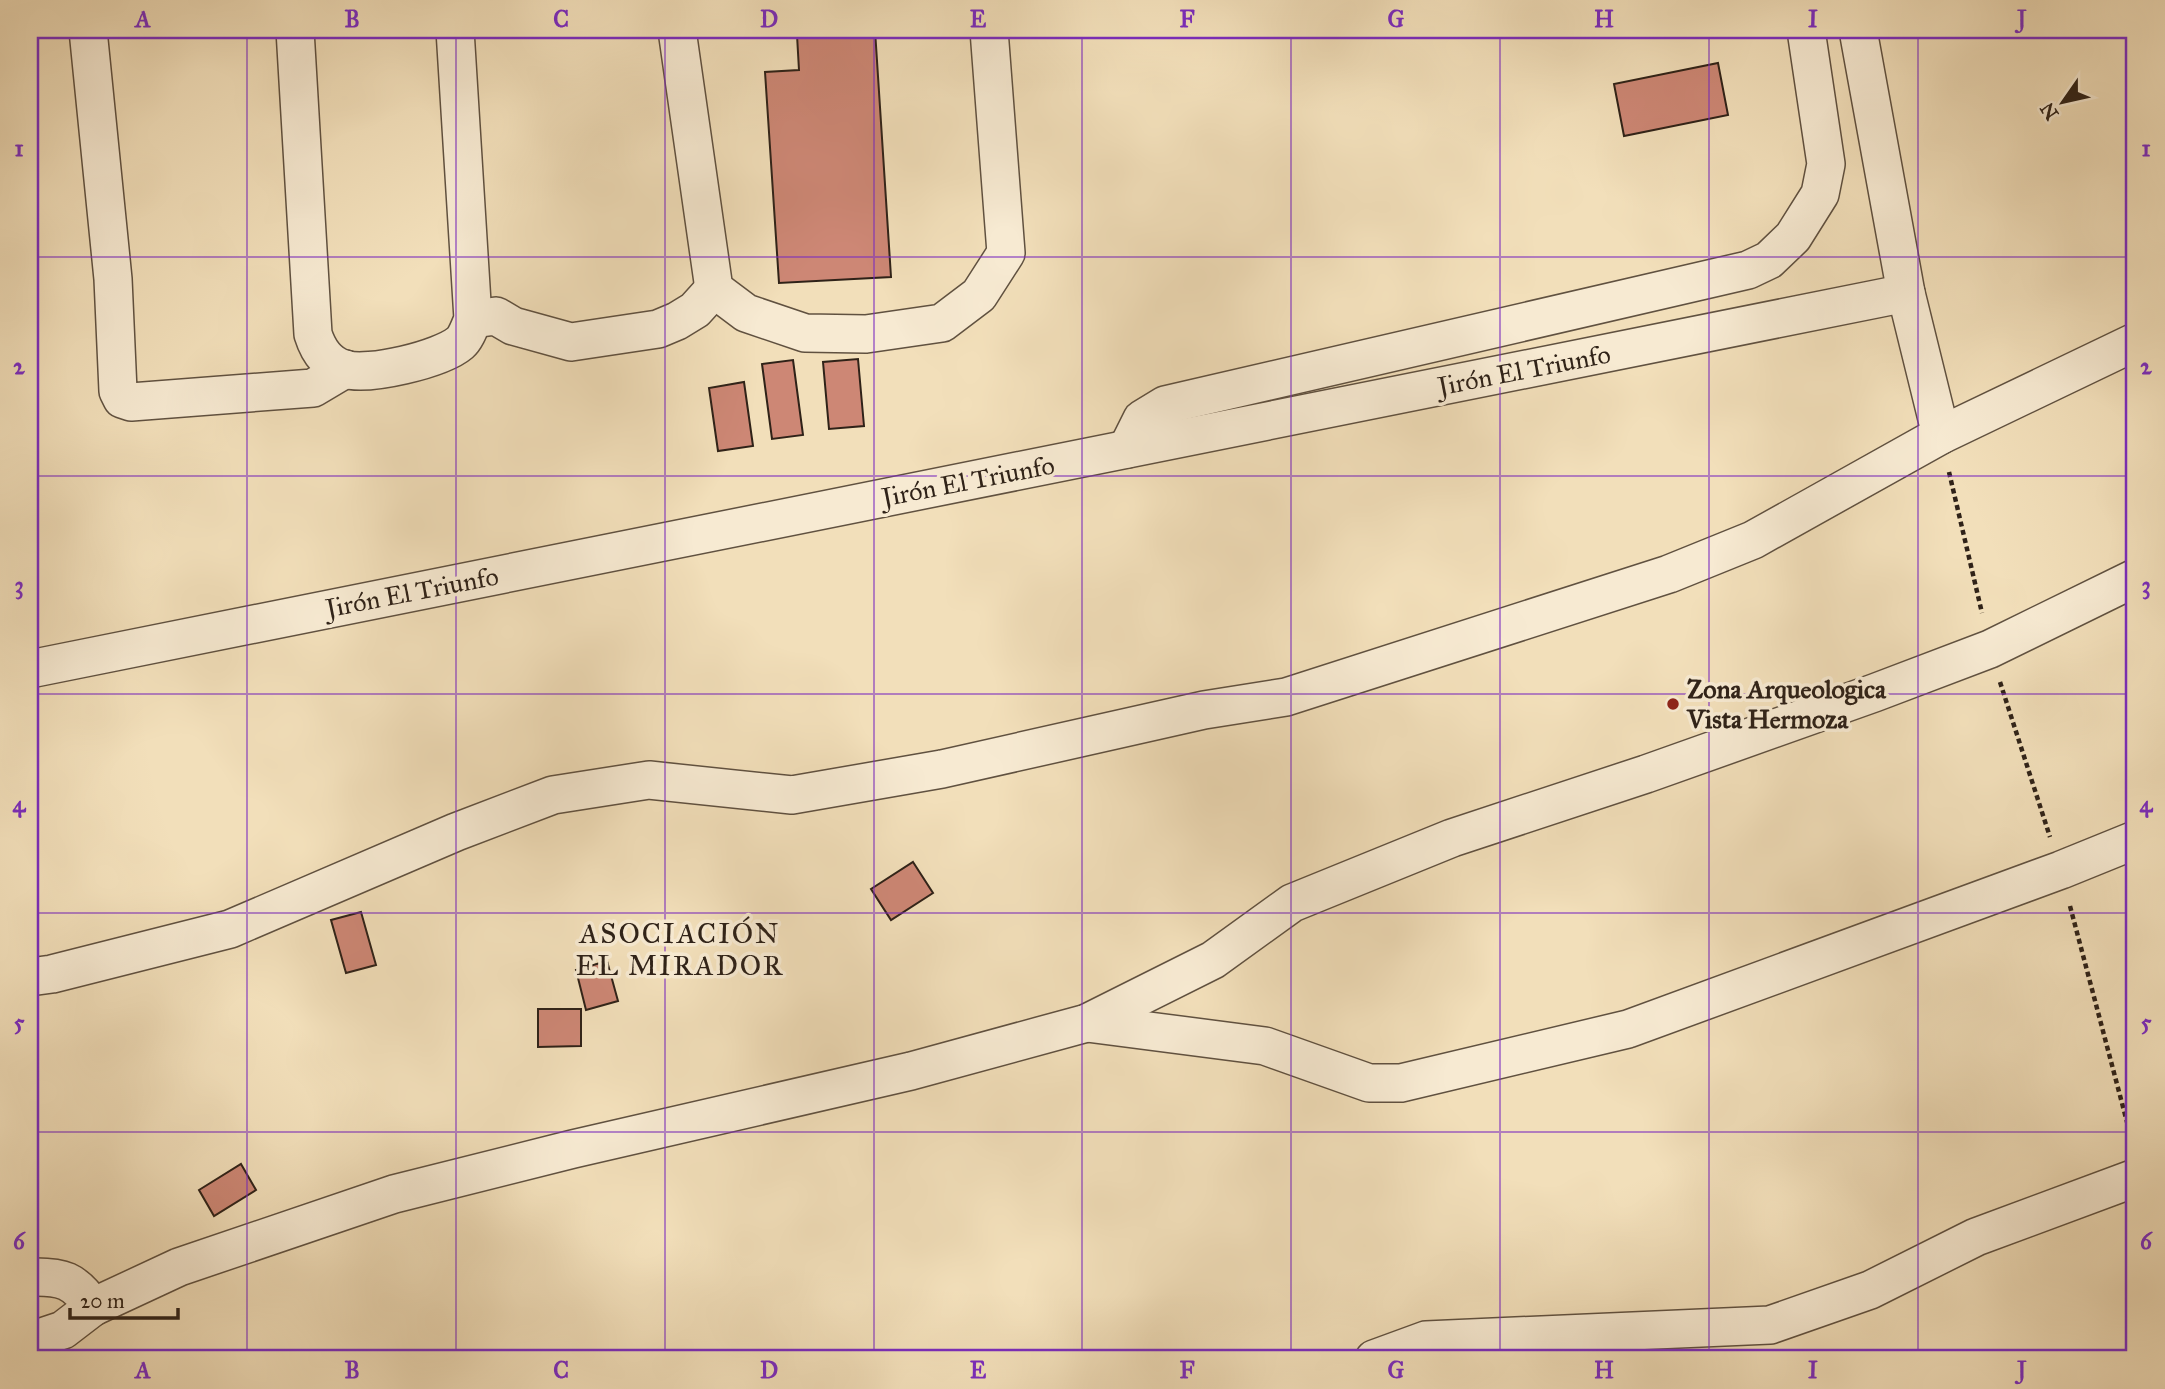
<svg xmlns="http://www.w3.org/2000/svg" width="2165" height="1389" viewBox="0 0 2165 1389" font-family="'IM FELL Great Primer',serif">
  <style>
    .building { fill: #cd8775; stroke: #2f2218; stroke-width: 2 }
    .lines { fill: none; stroke-linecap: round; stroke-linejoin: round }
    .minor-casing { stroke: #605140; stroke-width: 40 }
    .path { stroke: #2f2218; stroke-width: 4.5; stroke-dasharray: 5 3.5; stroke-linecap: butt }
    .minor { stroke: #f7ead2; stroke-width: 37 }
    .grid { fill: none; stroke: #7b2cbf; stroke-width: 2; stroke-opacity: 0.55 }
    .poi-dot { fill: #8f2418; stroke: #f7ead2; stroke-width: 2.5 }
    .labels { text-anchor: middle; dominant-baseline: central; stroke-width: 7; stroke-linejoin: round; paint-order: stroke }
    .street-label { font-size: 26px; fill: #2f2218; stroke: #f7ead2 }
    .poi-label { font-size: 26px; font-weight: bold; fill: #2f2218; stroke: #f7ead2; text-anchor: start }
    .neighbourhood-label { font-size: 28px; letter-spacing: 2px; fill: #2f2218; stroke: #f7ead2 }
    .neatline { fill: none; stroke: #7b2cbf; stroke-width: 2.5 }
    .grid-label { font-size: 23px; text-anchor: middle; font-weight: bold; fill: #7b2cbf }
  </style>
  <rect width="100%" height="100%" fill="#f2dfba"/>
  <filter id="stains"><feTurbulence type="fractalNoise" baseFrequency=".00286" numOctaves="4"/><feColorMatrix values="0 0 0 0 .2 0 0 0 0 .09 0 0 0 0 .02 0 0 0 .5 -.17"/></filter>
  <radialGradient id="worn" r=".72"><stop offset=".6" stop-color="#630" stop-opacity="0"/><stop offset="1" stop-color="#630" stop-opacity=".3"/></radialGradient>
  <g class="building">
    <polygon points="875,30 891,277 779,283 765,72 799,70 797,35"/>
    <polygon points="1718,63 1728,115 1624,136 1614,84"/>
    <polygon points="858,359 864,426 829,429 823,362"/>
    <polygon points="793,360 803,435 772,439 762,364"/>
    <polygon points="744,382 753,446 718,451 709,388"/>
    <polygon points="913,862 933,893 891,920 871,889"/>
    <polygon points="361,912 376,965 346,973 331,920"/>
    <polygon points="607,961 618,1001 586,1010 576,970"/>
    <polygon points="538,1009 581,1009 581,1046 538,1047"/>
    <polygon points="241,1164 256,1190 214,1216 199,1190"/>
  </g>
  <g class="lines">
    <g class="minor-casing">
      <g id="minor">
        <polyline points="88,30 113,279 118,391 122,399 131,402 313,388 345,369"/>
        <path d="M295 30 313 334C318 350 327 364 344 369 368 377 441 359 460 343 466 338 470 326 473 319L455 30"/>
        <polyline points="677,30 714,289 746,313 805,333 866,334 942,323 979,295 1006,253 989,30"/>
        <polyline points="1858,30 1906,293 1941,435"/>
        <polyline points="473,319 496,316 513,326 571,342 658,329 677,321 695,310 714,289"/>
        <polyline points="1127,449 1142,419 1165,405 1748,270 1769,260 1793,237 1820,194 1826,164 1806,30"/>
        <polyline points="30,669 1906,293"/>
        <polyline points="30,977 52,974 230,929 456,832 553,795 649,780 792,795 942,769 1204,710 1286,697 1669,574 1753,540 1941,435 2135,342"/>
        <polyline points="1087,1023 1265,1046 1369,1083 1401,1083 1628,1029 2061,870 2135,840"/>
        <path d="M30 1277C62 1276 75 1280 93 1307L63 1330 30 1341"/>
        <polyline points="93,1307 179,1267 394,1194 573,1149 911,1071 1087,1023 1213,960 1292,903 1452,838 1646,774 1874,693 1990,649 2135,578"/>
        <polyline points="1374,1359 1426,1340 1770,1325 1870,1290 1976,1237 2135,1178"/>
      </g>
    </g>
    <g class="path">
      <polyline points="1949,472 1982,613"/>
      <polyline points="2000,682 2050,837"/>
      <polyline points="2070,906 2132,1141"/>
    </g>
    <use href="#minor" class="minor"/>
  </g>
  <path class="grid" d="M247 30V1359M456 30V1359M665 30V1359M874 30V1359M1082 30V1359M1291 30V1359M1500 30V1359M1709 30V1359M1918 30V1359M30 257H2135M30 476H2135M30 694H2135M30 913H2135M30 1132H2135"/>
  <circle class="poi-dot" cx="1673" cy="704" r="7"/>
  <g class="labels">
    <g class="street-label">
      <text transform="translate(1524 370) rotate(-11)">Jirón El Triunfo</text>
      <text transform="translate(968 481) rotate(-11)">Jirón El Triunfo</text>
      <text transform="translate(412 592) rotate(-11)">Jirón El Triunfo</text>
    </g>
    <g class="poi-label">
      <text x="1687" y="689">Zona Arqueologica<tspan x="1687" dy="30">Vista Hermoza</tspan></text>
    </g>
    <g class="neighbourhood-label">
      <text x="680" y="933">ASOCIACIÓN<tspan x="680" dy="32">EL MIRADOR</tspan></text>
    </g>
  </g>
  <rect width="2165" height="1389" fill="none" stroke="#f2dfba" stroke-width="77"/>
  <g transform="translate(2063 102) rotate(236)" stroke="#f7ead2" stroke-width="5" paint-order="stroke">
  <path d="M0-5L12 26L0 18L-12 26Z" fill="#2f2218"/>
  <text y="-10" font-size="19" font-weight="bold" text-anchor="middle" fill="#2f2218">N</text>
  </g>
  <path d="M70 1308v10h108v-10" fill="none" stroke="#2f2218" stroke-width="3.5"/>
  <text x="80" y="1308" font-size="21" fill="#2f2218" stroke="#f7ead2" stroke-width="5" paint-order="stroke">20 m</text>
  <rect x="38" y="38" width="2088" height="1312" class="neatline"/>
  <g class="grid-label">
    <text x="143" y="27">A</text>
    <text x="352" y="27">B</text>
    <text x="561" y="27">C</text>
    <text x="769" y="27">D</text>
    <text x="978" y="27">E</text>
    <text x="1187" y="27">F</text>
    <text x="1396" y="27">G</text>
    <text x="1604" y="27">H</text>
    <text x="1813" y="27">I</text>
    <text x="2022" y="27">J</text>
    <text x="19" y="156">1</text>
    <text x="2146" y="156">1</text>
    <text x="19" y="374">2</text>
    <text x="2146" y="374">2</text>
    <text x="19" y="593">3</text>
    <text x="2146" y="593">3</text>
    <text x="19" y="812">4</text>
    <text x="2146" y="812">4</text>
    <text x="19" y="1030">5</text>
    <text x="2146" y="1030">5</text>
    <text x="19" y="1249">6</text>
    <text x="2146" y="1249">6</text>
    <text x="143" y="1378">A</text>
    <text x="352" y="1378">B</text>
    <text x="561" y="1378">C</text>
    <text x="769" y="1378">D</text>
    <text x="978" y="1378">E</text>
    <text x="1187" y="1378">F</text>
    <text x="1396" y="1378">G</text>
    <text x="1604" y="1378">H</text>
    <text x="1813" y="1378">I</text>
    <text x="2022" y="1378">J</text>
  </g>
  <rect width="100%" height="100%" filter="url(#stains)"/>
  <rect width="100%" height="100%" fill="url(#worn)"/>
</svg>
